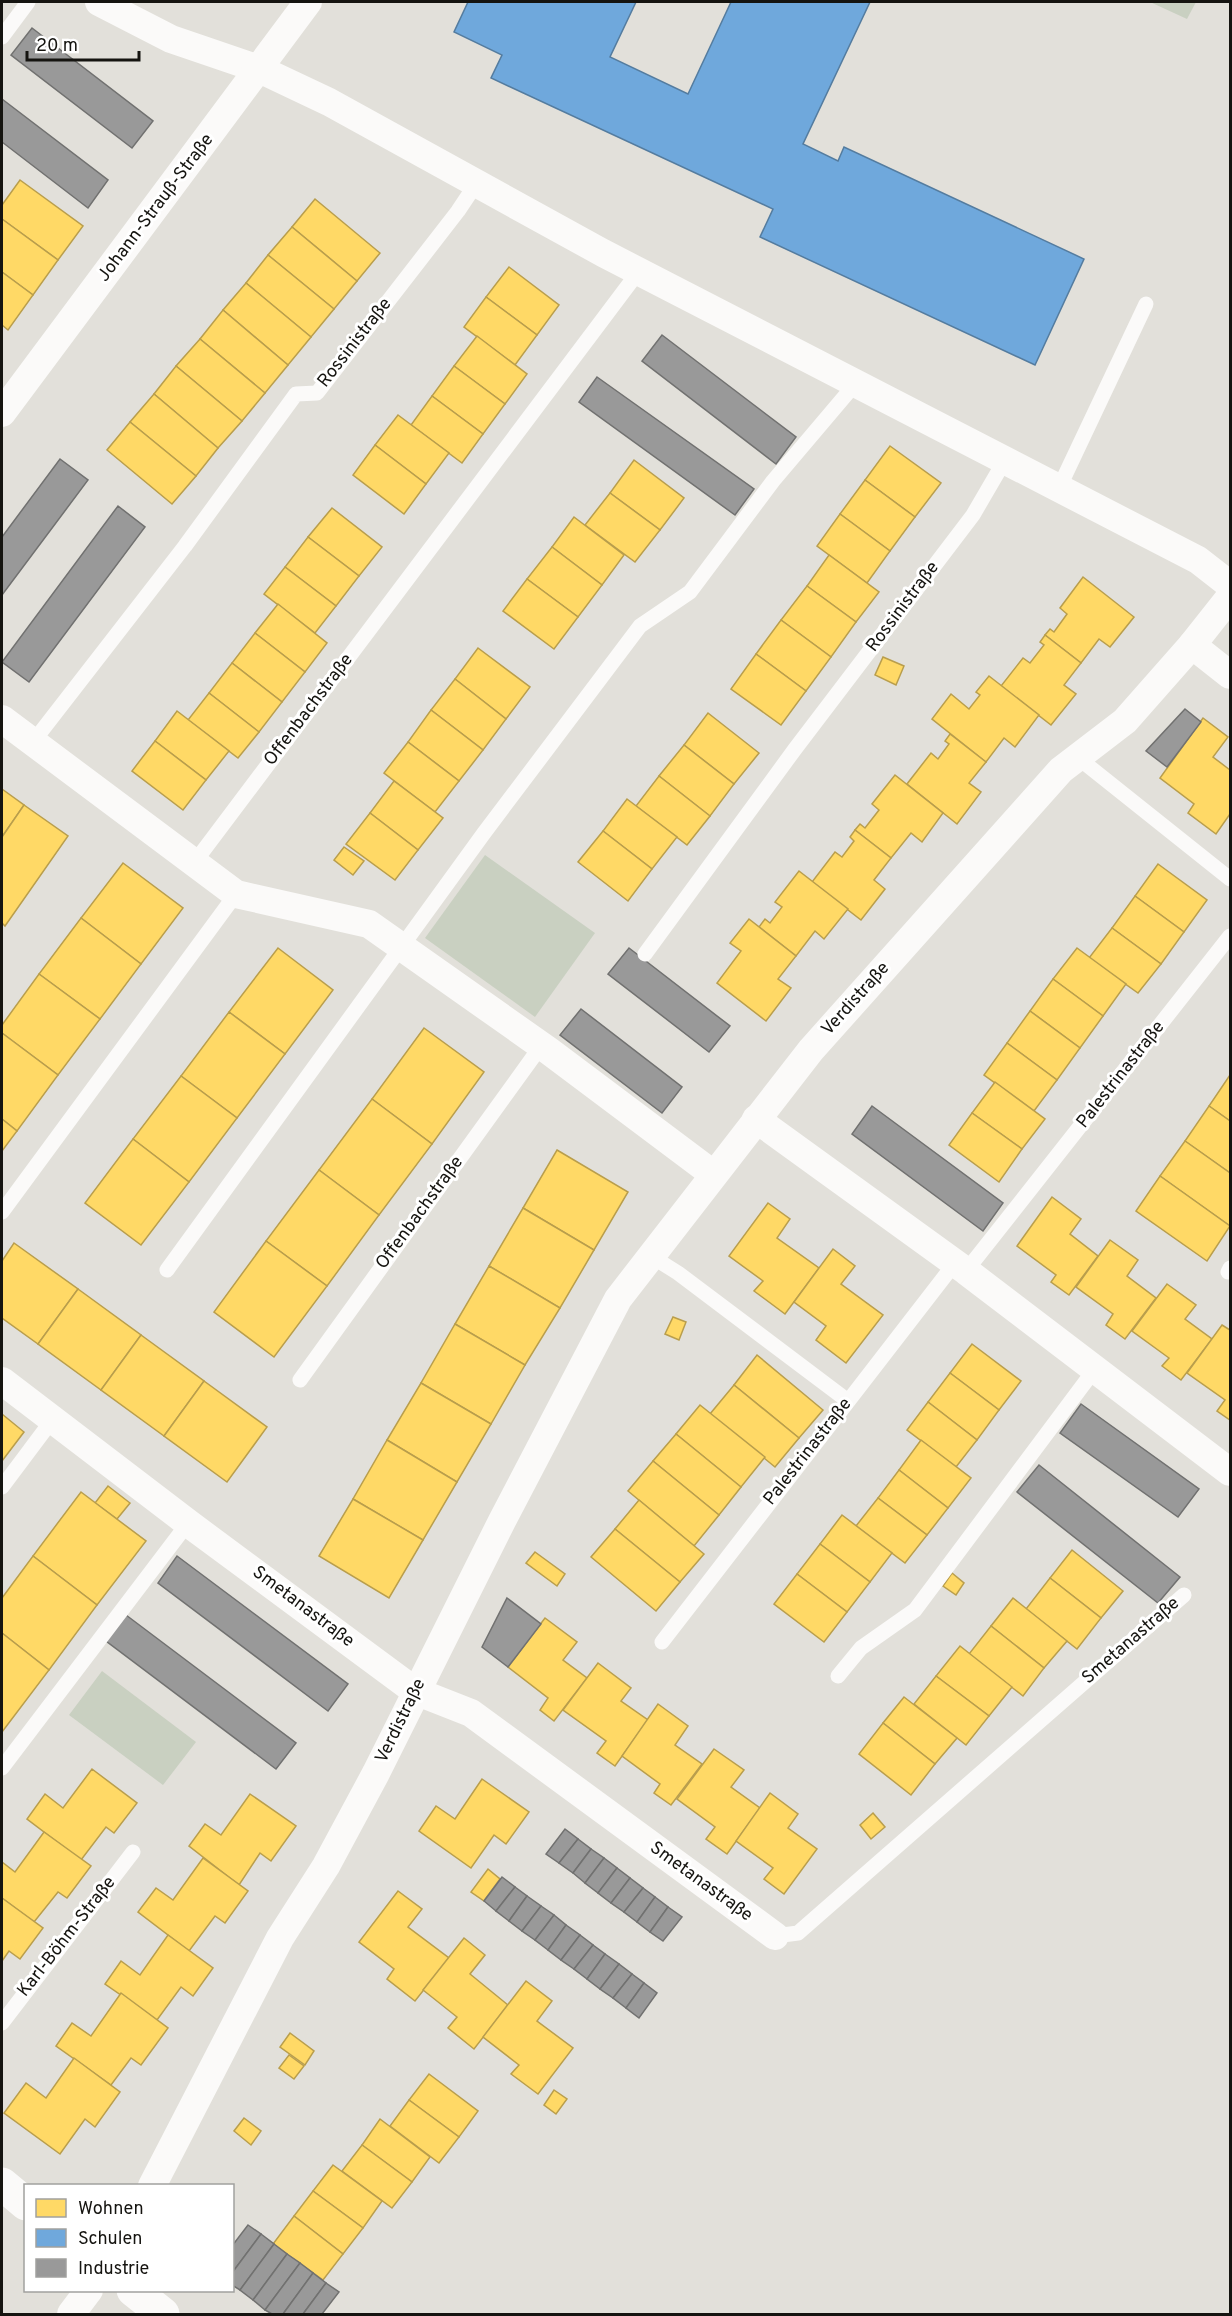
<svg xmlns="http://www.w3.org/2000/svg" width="1232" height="2316" viewBox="0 0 1232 2316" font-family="Overpass,sans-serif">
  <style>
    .green { fill: #c9d0c1 }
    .homes { fill: #ffd966; stroke: #b99e4c; stroke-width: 1.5 }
    .schools { fill: #6fa8dc; stroke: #547c9f; stroke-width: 1.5 }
    .industry { fill: #999; stroke: #717170; stroke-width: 1.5 }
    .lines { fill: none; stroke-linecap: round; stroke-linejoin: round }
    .service { stroke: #fbfaf9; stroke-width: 15 }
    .minor { stroke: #fbfaf9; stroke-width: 28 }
    .tertiary { stroke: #fbfaf9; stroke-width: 33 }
    .labels { text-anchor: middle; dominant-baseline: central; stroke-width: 6; stroke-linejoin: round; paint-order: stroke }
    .street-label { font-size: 18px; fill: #151410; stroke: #fff }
  </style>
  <rect width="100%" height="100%" fill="#e2e0da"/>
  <g class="green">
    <polygon points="1150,2 1196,2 1187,19"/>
    <polygon points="485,855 595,933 535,1017 425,938"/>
    <polygon points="102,1671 196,1742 163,1785 69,1715"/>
  </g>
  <g class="homes">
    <polygon points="20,180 83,226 58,260 2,219 2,205"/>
    <polygon points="315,199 380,253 357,281 292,227"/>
    <polygon points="2,219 58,260 33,295 2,272"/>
    <polygon points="292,227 357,281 334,309 268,255"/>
    <polygon points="268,255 334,309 311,337 246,283"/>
    <polygon points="509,267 559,305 537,335 486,297"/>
    <polygon points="2,272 33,295 8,330 2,325"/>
    <polygon points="246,283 311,337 288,365 223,310"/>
    <polygon points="486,297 537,335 515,365 464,327"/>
    <polygon points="223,310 288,365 265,393 200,339"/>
    <polygon points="477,336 527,374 505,404 454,366"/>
    <polygon points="200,339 265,393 242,421 176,366"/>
    <polygon points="176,366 242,421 218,448 154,394"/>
    <polygon points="454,366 505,404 483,434 432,396"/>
    <polygon points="154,394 218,448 196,476 130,422"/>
    <polygon points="432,396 483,434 462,463 411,425"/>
    <polygon points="398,415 449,453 426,484 375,445"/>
    <polygon points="130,422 196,476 172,504 107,450"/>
    <polygon points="375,445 426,484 404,514 353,475"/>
    <polygon points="890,446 941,483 915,517 865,480"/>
    <polygon points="634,460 684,498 660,530 610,493"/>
    <polygon points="865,480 915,517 890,551 840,514"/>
    <polygon points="610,493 660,530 635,562 585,525"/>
    <polygon points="332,508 382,547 359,576 308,537"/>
    <polygon points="840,514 890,551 867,583 817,546"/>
    <polygon points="574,517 624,555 602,585 552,547"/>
    <polygon points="308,537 359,576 336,606 285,567"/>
    <polygon points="552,547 602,585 578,617 527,579"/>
    <polygon points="829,555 879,592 856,622 807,586"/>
    <polygon points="285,567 336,606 315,633 264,594"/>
    <polygon points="1083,577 1134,617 1110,647 1099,639 1081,663 1045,635 1050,629 1054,632 1067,614 1060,608"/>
    <polygon points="527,579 578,617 554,649 503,611"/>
    <polygon points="807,586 856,622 831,657 781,620"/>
    <polygon points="278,604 327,643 305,672 255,633"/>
    <polygon points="781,620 831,657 806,691 756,654"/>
    <polygon points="255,633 305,672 282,702 232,663"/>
    <polygon points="1045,635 1081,663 1064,685 1076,694 1051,725 1001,686 1023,658 1030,663 1044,645 1040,642"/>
    <polygon points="478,648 530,687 506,719 455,679"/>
    <polygon points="756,654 806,691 781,725 731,689"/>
    <polygon points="883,657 904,666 896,685 875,675"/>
    <polygon points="232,663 282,702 259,732 209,693"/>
    <polygon points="989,676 1039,715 1015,747 1004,738 986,762 932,719 951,694 969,709 980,695 976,692"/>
    <polygon points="455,679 506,719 483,750 431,710"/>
    <polygon points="209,693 259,732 238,758 188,720"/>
    <polygon points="431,710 483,750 459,781 408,742"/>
    <polygon points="177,711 229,751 206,780 155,741"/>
    <polygon points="708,713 759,753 734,784 684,745"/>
    <polygon points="1203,718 1228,737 1213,757 1230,770 1230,814 1216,834 1188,813 1194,804 1160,778"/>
    <polygon points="950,734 986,762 969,783 981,792 957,824 907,784 931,753 938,759 949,744 945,741"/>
    <polygon points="155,741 206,780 183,810 132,771"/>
    <polygon points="408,742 459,781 435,812 384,773"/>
    <polygon points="684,745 734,784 710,816 659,776"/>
    <polygon points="895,775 943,813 922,842 911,833 891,858 855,830 860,824 865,828 879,810 872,804"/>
    <polygon points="659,776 710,816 687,845 636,806"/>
    <polygon points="394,781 443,818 418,850 370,813"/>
    <polygon points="2,789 24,805 2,837"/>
    <polygon points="627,799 677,837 652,869 603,831"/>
    <polygon points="24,805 68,836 5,926 2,923 2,837"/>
    <polygon points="370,813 418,850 395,880 346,844"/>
    <polygon points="855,830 891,858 874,880 885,889 861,920 812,882 835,852 842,857 854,841 850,837"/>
    <polygon points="603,831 652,869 628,901 578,862"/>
    <polygon points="344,847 364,861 353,875 334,860"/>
    <polygon points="123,863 183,908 141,964 81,918"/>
    <polygon points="1158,864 1207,900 1184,932 1135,896"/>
    <polygon points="799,871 848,909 824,939 815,931 796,956 759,927 765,919 770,923 782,907 775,902"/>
    <polygon points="1135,896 1184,932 1161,964 1112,928"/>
    <polygon points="81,918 141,964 100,1019 39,974"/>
    <polygon points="749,919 796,956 778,979 791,988 766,1021 717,983 741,951 730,943"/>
    <polygon points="1112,928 1161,964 1138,993 1089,958"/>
    <polygon points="278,948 333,990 285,1054 229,1012"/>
    <polygon points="1077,948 1126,984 1103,1016 1053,979"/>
    <polygon points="39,974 100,1019 58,1075 2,1033 2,1025"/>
    <polygon points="1053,979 1103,1016 1080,1048 1030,1011"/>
    <polygon points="1030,1011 1080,1048 1057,1080 1007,1043"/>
    <polygon points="229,1012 285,1054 237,1118 181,1076"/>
    <polygon points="424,1028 484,1072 432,1144 372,1099"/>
    <polygon points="2,1033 58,1075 17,1131 2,1119"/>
    <polygon points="1007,1043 1057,1080 1034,1111 984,1075"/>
    <polygon points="1230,1075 1230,1121 1209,1106"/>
    <polygon points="181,1076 237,1118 189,1182 133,1139"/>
    <polygon points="995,1082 1045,1119 1022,1149 972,1113"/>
    <polygon points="372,1099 432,1144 379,1215 319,1170"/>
    <polygon points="1209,1106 1230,1121 1230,1173 1185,1141"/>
    <polygon points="972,1113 1022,1149 999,1182 949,1145"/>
    <polygon points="2,1119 17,1131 2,1151"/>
    <polygon points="133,1139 189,1182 141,1245 85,1203"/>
    <polygon points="1185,1141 1230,1173 1230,1226 1160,1176"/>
    <polygon points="557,1150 628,1192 594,1250 523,1208"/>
    <polygon points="319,1170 379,1215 327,1286 266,1241"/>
    <polygon points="1160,1176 1230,1226 1207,1261 1136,1211"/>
    <polygon points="1052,1197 1081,1219 1070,1234 1098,1256 1069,1295 1051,1282 1056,1275 1017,1246"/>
    <polygon points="768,1203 790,1219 777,1238 819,1268 785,1314 754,1291 763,1281 729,1256"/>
    <polygon points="523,1208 594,1250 560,1308 489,1266"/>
    <polygon points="1110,1240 1138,1260 1127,1276 1156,1298 1125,1339 1106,1325 1113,1314 1076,1287"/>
    <polygon points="266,1241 327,1286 274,1357 214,1312"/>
    <polygon points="14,1243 78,1289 38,1344 2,1318 2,1261"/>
    <polygon points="833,1249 855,1266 841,1284 883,1315 846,1363 816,1340 826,1326 794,1302"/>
    <polygon points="489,1266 560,1308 525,1365 455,1324"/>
    <polygon points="1167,1284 1196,1305 1185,1319 1212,1339 1181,1380 1162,1366 1169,1358 1132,1331"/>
    <polygon points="78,1289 141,1335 101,1390 38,1344"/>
    <polygon points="673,1317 686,1322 679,1340 665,1334"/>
    <polygon points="455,1324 525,1365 491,1424 421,1383"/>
    <polygon points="1222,1325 1230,1330 1230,1420 1217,1411 1225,1400 1187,1373"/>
    <polygon points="141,1335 204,1381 164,1436 101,1390"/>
    <polygon points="972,1344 1021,1381 999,1410 950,1373"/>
    <polygon points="757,1355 823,1410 799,1438 734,1385"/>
    <polygon points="950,1373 999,1410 977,1440 928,1402"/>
    <polygon points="204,1381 267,1427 227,1482 164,1436"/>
    <polygon points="421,1383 491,1424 457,1482 387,1440"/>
    <polygon points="734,1385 799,1438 775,1467 710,1414"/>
    <polygon points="928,1402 977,1440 956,1467 907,1430"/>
    <polygon points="700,1405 765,1457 741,1487 676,1434"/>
    <polygon points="2,1414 24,1432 2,1461"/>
    <polygon points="676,1434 741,1487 719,1515 653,1461"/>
    <polygon points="387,1440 457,1482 423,1540 353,1499"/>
    <polygon points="921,1440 971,1478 948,1508 899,1470"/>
    <polygon points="653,1461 719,1515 694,1546 628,1491"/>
    <polygon points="899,1470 948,1508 927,1535 878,1498"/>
    <polygon points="108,1486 130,1503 117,1519 95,1503"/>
    <polygon points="81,1492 146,1541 97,1605 33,1556"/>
    <polygon points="878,1498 927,1535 905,1563 856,1526"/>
    <polygon points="353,1499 423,1540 389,1598 319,1556"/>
    <polygon points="639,1500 704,1554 680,1582 615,1529"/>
    <polygon points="842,1515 892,1553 870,1582 820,1544"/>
    <polygon points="615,1529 680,1582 656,1611 591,1557"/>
    <polygon points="820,1544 870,1582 847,1612 797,1574"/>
    <polygon points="1072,1550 1123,1591 1101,1618 1050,1578"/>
    <polygon points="535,1552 565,1574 557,1586 526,1563"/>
    <polygon points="33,1556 97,1605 49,1670 2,1633 2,1598"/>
    <polygon points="952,1573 964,1583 956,1595 943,1586"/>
    <polygon points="797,1574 847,1612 824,1642 774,1604"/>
    <polygon points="1050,1578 1101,1618 1077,1649 1026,1609"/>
    <polygon points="1013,1598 1067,1641 1044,1668 991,1626"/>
    <polygon points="545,1618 577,1642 563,1660 587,1678 554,1721 540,1710 548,1698 508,1667"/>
    <polygon points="991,1626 1044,1668 1023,1696 969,1654"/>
    <polygon points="2,1633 49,1670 2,1732"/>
    <polygon points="960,1646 1012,1687 989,1716 936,1676"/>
    <polygon points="598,1663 631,1688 621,1701 648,1720 615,1766 597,1753 606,1741 563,1710"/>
    <polygon points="936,1676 989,1716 966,1745 914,1704"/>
    <polygon points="904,1697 957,1738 935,1764 883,1723"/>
    <polygon points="658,1704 688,1726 675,1745 702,1764 671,1805 654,1793 660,1784 622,1756"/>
    <polygon points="883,1723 935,1764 911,1795 859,1754"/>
    <polygon points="714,1749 744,1770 731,1787 760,1808 727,1854 706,1839 715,1827 677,1799"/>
    <polygon points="92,1769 137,1803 114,1833 106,1827 81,1860 27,1819 45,1794 63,1808"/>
    <polygon points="482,1779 529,1812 506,1844 494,1835 471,1868 419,1831 436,1806 455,1819"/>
    <polygon points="770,1793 798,1814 788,1828 817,1849 784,1894 764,1879 773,1868 736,1841"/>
    <polygon points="250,1794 296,1826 271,1861 260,1853 239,1885 189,1846 205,1824 221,1835"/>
    <polygon points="873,1813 885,1827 871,1839 860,1825"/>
    <polygon points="44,1832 91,1866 67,1898 58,1892 34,1922 2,1898 2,1862 15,1872"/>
    <polygon points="203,1858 248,1891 225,1923 215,1916 189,1951 138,1912 156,1888 173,1900"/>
    <polygon points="488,1869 500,1879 484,1901 471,1892"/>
    <polygon points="398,1891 422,1909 408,1927 449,1958 415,2001 387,1979 394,1969 359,1942"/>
    <polygon points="2,1898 43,1928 20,1959 9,1951 2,1961"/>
    <polygon points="168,1935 213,1968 193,1996 181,1987 157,2020 105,1984 121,1961 140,1975"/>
    <polygon points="464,1938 485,1955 470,1974 508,2005 474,2049 448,2028 457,2017 423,1990"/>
    <polygon points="526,1981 552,2001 537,2021 573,2048 538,2094 511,2074 519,2065 483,2037"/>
    <polygon points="121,1993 168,2028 141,2065 131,2058 111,2085 56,2046 72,2023 91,2036"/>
    <polygon points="290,2033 314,2051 305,2065 280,2047"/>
    <polygon points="289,2055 304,2066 294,2079 279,2068"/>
    <polygon points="74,2058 120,2092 95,2127 85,2119 60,2154 4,2113 26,2083 46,2098"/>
    <polygon points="429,2074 478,2111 459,2137 409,2100"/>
    <polygon points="554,2090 567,2099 556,2114 544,2105"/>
    <polygon points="409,2100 459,2137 439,2163 390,2126"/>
    <polygon points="244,2118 261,2131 251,2145 234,2131"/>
    <polygon points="380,2119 430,2157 412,2182 362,2145"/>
    <polygon points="362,2145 412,2182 392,2208 342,2171"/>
    <polygon points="333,2165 382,2201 363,2228 313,2191"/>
    <polygon points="313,2191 363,2228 343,2254 294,2216"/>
    <polygon points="294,2216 343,2254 323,2280 273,2244"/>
  </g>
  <polygon class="schools" points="468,2 636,2 610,57 688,94 731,2 870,2 803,144 838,161 844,147 1084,259 1035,365 760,237 773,209 491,78 502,55 454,32"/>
  <g class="industry">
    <polygon points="32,28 153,121 132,148 11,55"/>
    <polygon points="2,99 108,180 88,208 2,142"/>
    <polygon points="662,335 796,437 776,464 642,361"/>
    <polygon points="597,377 754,489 735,515 579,402"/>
    <polygon points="60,459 88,480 2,595 2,537"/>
    <polygon points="118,506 145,527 29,682 2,662"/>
    <polygon points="1185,709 1201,722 1167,767 1146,751"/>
    <polygon points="629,948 730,1026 709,1052 608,974"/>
    <polygon points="581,1009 682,1087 662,1113 560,1035"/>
    <polygon points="872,1106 1003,1203 983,1231 852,1134"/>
    <polygon points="1081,1404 1199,1489 1178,1517 1060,1433"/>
    <polygon points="1039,1465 1180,1577 1158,1603 1017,1492"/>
    <polygon points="177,1556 348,1684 328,1711 158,1583"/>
    <polygon points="507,1598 541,1624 508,1667 482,1647"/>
    <polygon points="126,1615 296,1743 276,1769 106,1641"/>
    <polygon points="565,1829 578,1839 559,1863 546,1854"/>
    <polygon points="578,1839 591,1849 573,1873 559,1863"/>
    <polygon points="591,1849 604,1858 585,1883 573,1873"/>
    <polygon points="604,1858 617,1868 598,1893 585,1883"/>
    <polygon points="617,1868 630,1878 611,1903 598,1893"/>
    <polygon points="502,1877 515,1887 496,1911 484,1901"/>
    <polygon points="630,1878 643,1888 624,1912 611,1903"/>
    <polygon points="515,1887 527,1896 509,1921 496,1911"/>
    <polygon points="643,1888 655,1897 637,1922 624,1912"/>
    <polygon points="527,1896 541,1906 522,1931 509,1921"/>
    <polygon points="655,1897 668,1907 650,1932 637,1922"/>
    <polygon points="541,1906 554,1915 535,1940 522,1931"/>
    <polygon points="668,1907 682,1917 663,1941 650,1932"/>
    <polygon points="554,1915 566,1925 548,1950 535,1940"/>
    <polygon points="566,1925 580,1935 561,1960 548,1950"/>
    <polygon points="580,1935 593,1945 574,1969 561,1960"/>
    <polygon points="593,1945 605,1954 587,1979 574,1969"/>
    <polygon points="605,1954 619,1964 600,1989 587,1979"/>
    <polygon points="619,1964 632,1974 613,1998 600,1989"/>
    <polygon points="632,1974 644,1983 626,2008 613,1998"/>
    <polygon points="644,1983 657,1993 639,2018 626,2008"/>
    <polygon points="248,2225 261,2234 232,2273 232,2246"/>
    <polygon points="261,2234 274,2244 240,2290 232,2285 232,2273"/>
    <polygon points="274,2244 287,2254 253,2300 240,2290"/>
    <polygon points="287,2254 300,2263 265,2310 253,2300"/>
    <polygon points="300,2263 313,2273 283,2314 272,2314 265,2310"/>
    <polygon points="313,2273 326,2283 303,2314 283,2314"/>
    <polygon points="326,2283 339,2292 322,2314 303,2314"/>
  </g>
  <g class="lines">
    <g class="service">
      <polyline points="2,37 28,2"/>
      <polyline points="1059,488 1146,304"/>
      <polyline points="33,742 185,546 296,394 317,393 458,211 476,184"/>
      <polyline points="1077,757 1230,879"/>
      <polyline points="194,863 639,271"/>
      <polyline points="645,954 795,749 973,515 1005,460"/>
      <polyline points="2,1212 236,894"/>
      <polyline points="651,1256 678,1273 848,1401"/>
      <polyline points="167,1270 484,833 640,626 690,592 773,481 856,383"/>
      <polyline points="966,1271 1230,936"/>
      <polyline points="1228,1272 1230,1268"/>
      <polyline points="300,1380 541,1046"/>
      <polyline points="2,1487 53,1419"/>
      <polyline points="662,1642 955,1263"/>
      <polyline points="838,1676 861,1648 915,1610 1095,1369"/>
      <polyline points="2,1768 188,1523"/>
      <polyline points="775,1936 798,1933 1184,1595"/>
      <polyline points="2,2023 133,1852"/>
    </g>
    <g class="minor">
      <polyline points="99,2 171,39 259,69 329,102 603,253 1198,560 1230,585"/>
      <polyline points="2,413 308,2"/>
      <polyline points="1192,645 1230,675"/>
      <polyline points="2,719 236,894 369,924 549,1051 713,1174"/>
      <polyline points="756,1119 966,1271 1230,1472"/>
      <polyline points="2,1381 188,1523 415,1691 471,1713 775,1936"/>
      <polyline points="152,2186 280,1938 326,1866 376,1773 502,1521 618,1299 811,1050 1061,770 1125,721 1192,645 1230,597"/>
      <polyline points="71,2314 89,2290"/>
    </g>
    <g class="tertiary">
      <polyline points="2,2184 26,2204"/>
      <polyline points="133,2290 163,2314"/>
    </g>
  </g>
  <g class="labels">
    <g class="street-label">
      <text transform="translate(156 208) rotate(-53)">Johann-Strauß-Straße</text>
      <text transform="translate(355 343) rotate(-52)">Rossinistraße</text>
      <text transform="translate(903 607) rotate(-53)">Rossinistraße</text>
      <text transform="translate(309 710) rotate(-53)">Offenbachstraße</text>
      <text transform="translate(856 999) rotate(-48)">Verdistraße</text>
      <text transform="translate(1121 1075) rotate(-52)">Palestrinastraße</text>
      <text transform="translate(420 1213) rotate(-54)">Offenbachstraße</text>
      <text transform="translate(808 1452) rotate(-52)">Palestrinastraße</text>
      <text transform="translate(303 1607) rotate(37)">Smetanastraße</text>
      <text transform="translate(1131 1641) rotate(-41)">Smetanastraße</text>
      <text transform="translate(401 1721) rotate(-64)">Verdistraße</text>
      <text transform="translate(701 1882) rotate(36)">Smetanastraße</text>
      <text transform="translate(67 1937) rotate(-52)">Karl-Böhm-Straße</text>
    </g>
  </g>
  <rect width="1232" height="2316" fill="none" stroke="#151410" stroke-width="6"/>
  <rect x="24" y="2184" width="210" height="108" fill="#ffffff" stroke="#a1a19f" stroke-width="1.5"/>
  <rect x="36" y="2199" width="30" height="18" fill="#ffd966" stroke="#a1a19f" stroke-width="1.5"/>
  <text x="78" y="2214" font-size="18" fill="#151410">Wohnen</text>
  <rect x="36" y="2229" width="30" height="18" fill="#6fa8dc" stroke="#a1a19f" stroke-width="1.5"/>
  <text x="78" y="2244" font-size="18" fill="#151410">Schulen</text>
  <rect x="36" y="2259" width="30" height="18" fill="#999999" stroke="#a1a19f" stroke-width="1.5"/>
  <text x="78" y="2274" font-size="18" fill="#151410">Industrie</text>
  <path d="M27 51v9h112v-9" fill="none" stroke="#151410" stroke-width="3"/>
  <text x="36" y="51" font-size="18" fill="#151410" stroke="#ffffff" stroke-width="4.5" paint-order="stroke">20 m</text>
</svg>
